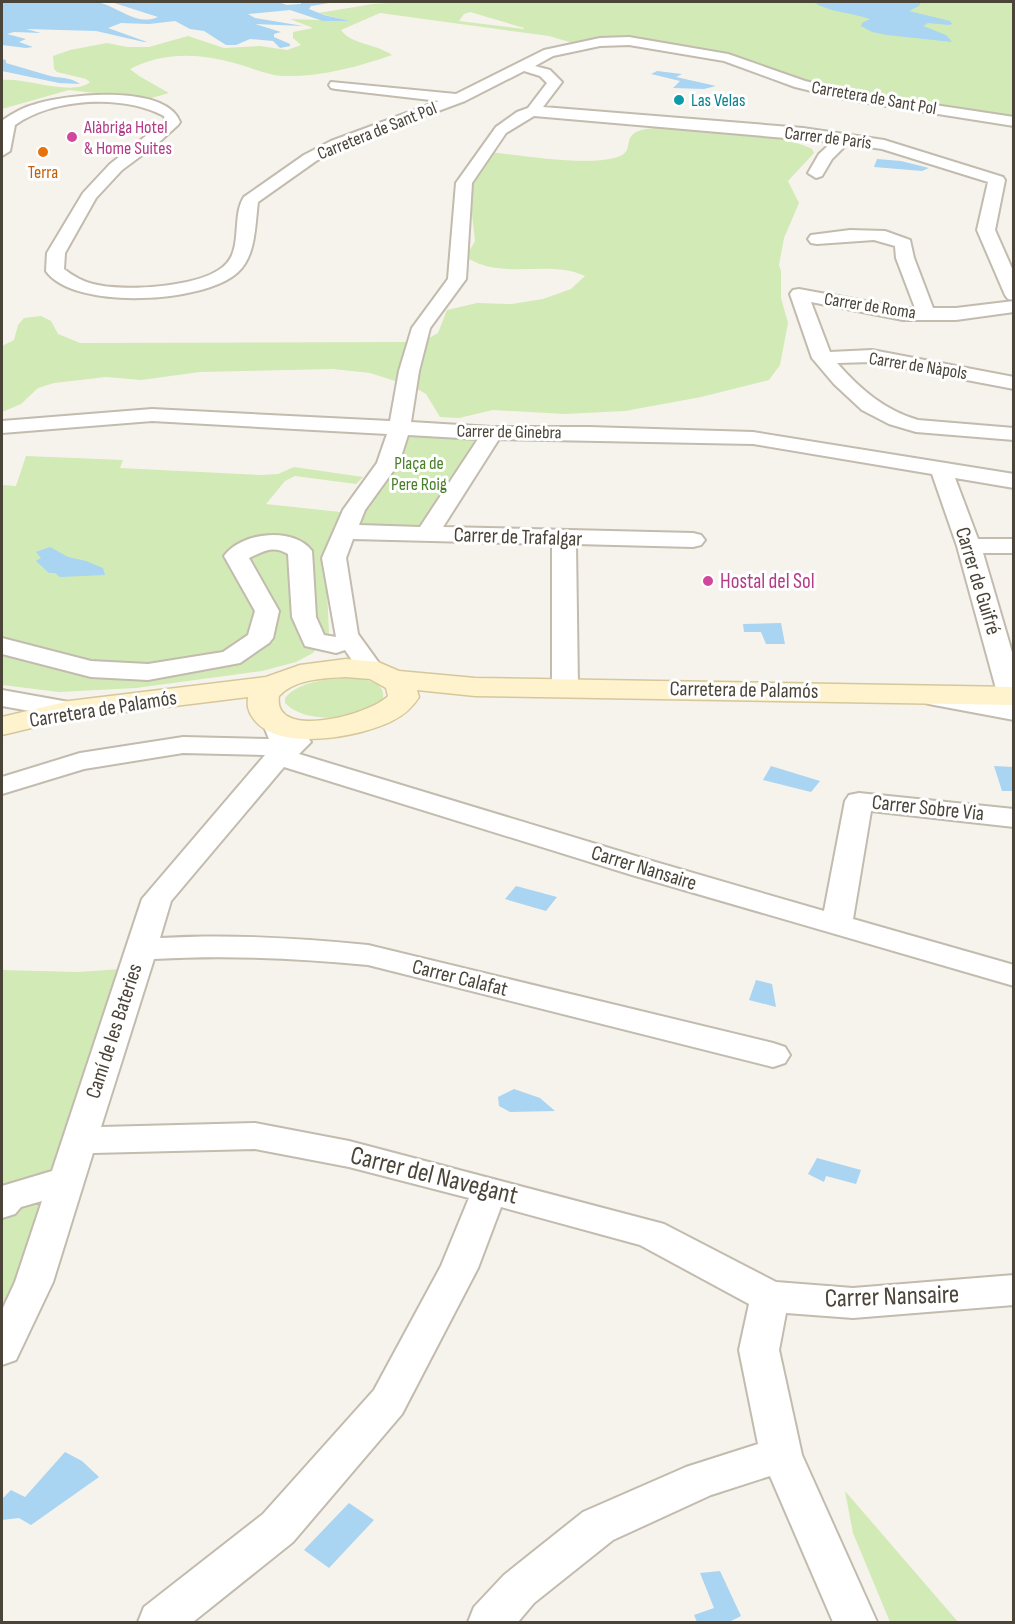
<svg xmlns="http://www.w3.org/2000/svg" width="1015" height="1624" viewBox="0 0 1015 1624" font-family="'Sofia Sans Condensed',sans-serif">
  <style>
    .green { fill: #d2eab5; fill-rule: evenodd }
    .water { fill: #a9d4f2 }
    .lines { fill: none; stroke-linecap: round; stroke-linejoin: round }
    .street-casing { stroke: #c2bbae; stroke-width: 4 }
    .secondary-casing { stroke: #d6c79b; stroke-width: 3 }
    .street { fill: #fff; fill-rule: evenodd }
    .secondary { fill: #fff3cd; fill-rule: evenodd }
    .culture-dot { fill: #0f9aa8; stroke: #fff; stroke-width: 2 }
    .hotel-dot { fill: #d1479c; stroke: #fff; stroke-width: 2 }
    .food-dot { fill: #e8710a; stroke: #fff; stroke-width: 2 }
    .labels { text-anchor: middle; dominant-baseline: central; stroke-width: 6; stroke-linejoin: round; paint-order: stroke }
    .far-street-label { font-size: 18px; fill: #4b4439; stroke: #fff }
    .far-culture-label { font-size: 18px; fill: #0d838f; stroke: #fff; text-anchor: start }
    .far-hotel-label { font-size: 18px; fill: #b23c85; stroke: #fff; text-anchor: start }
    .far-food-label { font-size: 18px; fill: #c56008; stroke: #fff }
    .far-park-label { font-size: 18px; fill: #4a7f2a; stroke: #fff }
    .street-label { font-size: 21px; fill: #4b4439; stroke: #fff }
    .hotel-label { font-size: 21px; fill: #b23c85; stroke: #fff; text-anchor: start }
    .near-street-label { font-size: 26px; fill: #4b4439; stroke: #fff }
  </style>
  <rect width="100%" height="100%" fill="#f6f3ec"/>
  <g class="green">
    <path d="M404 2H1013V119L851 94 802 82 734 58 622 39 573 43 549 36 380 13 341 30C352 45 377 44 392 55 358 67 320 77 283 76 265 75 251 67 234 63 199 53 163 52 130 69L139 76 169 93 148 99 69 90 2 109V80C26 77 72 97 90 82L86 79 57 72 54 69 53 56 70 50 107 43 127 47H149L188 36 224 48 260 46 287 50 301 45 293 38V32L313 28 290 19 349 21 318 13 373 4ZM470 12 524 28V29L459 21 464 14Z"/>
    <path d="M663 128C698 130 784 134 812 149L814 153 788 181 799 203 784 238 779 265 781 271V298L788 323 780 365 769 380 701 397 625 411 564 414 493 410 459 418 440 417 426 394 414 387 370 373 333 369 200 372 141 380 106 377 54 383 38 388 21 404 2 412V346L14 340 18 325 24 318 41 316 51 321 58 334 80 343 408 342 427 339 438 333 447 310 477 303 512 304 543 299 571 289 585 276C549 259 506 280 469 259L468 253 475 241 469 189 488 152C521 155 584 166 614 158 636 153 622 140 636 132 644 128 655 128 663 128Z"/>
    <polygon points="399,429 492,433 427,534 344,532"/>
    <polygon points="26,456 123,460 120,468 261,475 278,474 294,467 363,477 356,484 295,476 285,481 266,504 340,512 327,545 326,570 329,633 313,653 296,662 262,671 136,688 59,692 2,685 2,485 16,486"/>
    <path d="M345 678C360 679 387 679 383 700 363 721 305 725 285 703V698C300 681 324 680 345 678Z"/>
    <polygon points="121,969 39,1222 2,1310 2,970 78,972"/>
    <polygon points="845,1491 958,1622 890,1622 853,1533"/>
  </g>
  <g class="water">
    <path d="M2 2C30 1 69 0 96 2 117 5 136 27 158 17L111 2H278L287 5 301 4V2H335L311 6 309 9 324 15 350 21H323L290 10 248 14 255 18 303 26 255 24 281 32 274 34V37L290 44V46L280 48 273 41 250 39 236 45H226L204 31 190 29 175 21 149 24 121 23 108 28 147 42H144L96 31 26 29 41 33 14 32 7 34 26 39 19 42 33 47 26 48 2 45Z"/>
    <path d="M813 2H921L919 6 909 11 950 21 952 24 949 25 928 23 923 26 946 35 952 42 887 35 872 32 861 26 862 23 870 19C853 13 828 12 813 2Z"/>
    <path d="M2 59 6 60V63C20 67 33 71 47 75 59 79 69 76 80 84L59 83 2 71Z"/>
    <polygon points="657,71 682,74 676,77 716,86 704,89 673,88 680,81 651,74"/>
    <polygon points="877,159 901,161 929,168 922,171 874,167"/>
    <polygon points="50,547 68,557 86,561 103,568 105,575 60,577 55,573 49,573 36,561 41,558 36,552"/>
    <polygon points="781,623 785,644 766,644 761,632 744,632 743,624"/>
    <polygon points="771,766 820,781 811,792 763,780"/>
    <polygon points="994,766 1013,767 1012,791 1002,791"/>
    <polygon points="516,886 557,897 546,911 505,899"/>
    <polygon points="756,980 772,984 776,1007 749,1000"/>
    <polygon points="514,1089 540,1098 555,1111 510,1112 499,1106 498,1097"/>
    <polygon points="817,1158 861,1170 856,1184 826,1176 824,1182 808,1174"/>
    <polygon points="65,1452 82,1461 99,1477 31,1525 19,1518 2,1520 2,1499 11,1490 25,1497"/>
    <polygon points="349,1503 374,1520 329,1568 304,1550"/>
    <polygon points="720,1571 741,1616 729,1622 697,1622 694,1615 714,1608 700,1573"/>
  </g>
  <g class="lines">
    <g class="street-casing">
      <g id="street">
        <path d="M629 37 728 54 805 81 849 92 1014 117V126L849 100 795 87 724 61 629 45 600 46 553 56 535 66 550 70 562 82 543 107 803 128 884 140 1003 177 1005 180 995 230 1014 273V300L1008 299 1005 295 977 230 988 182 882 149 847 144 832 159 822 176 816 178 808 173 819 154 832 142 534 116 506 133 472 183 466 279 430 328 419 371 411 422 492 427H589L753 432 1014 474V488L955 478 978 539H1014V553H983L1014 659V720L934 705 925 703 921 697 925 691 934 689 1005 702 998 696 957 546 932 474 753 444 499 439 443 527 693 533 701 535 705 540 701 545 693 547 576 544 578 687 574 693 565 695 556 693 552 687V544L353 539 346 558 358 634 384 670 380 675 371 678 362 675 345 650 336 653 305 646 292 617 288 554C273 545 264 551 249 558L279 611 273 638 269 643 240 663 148 680 91 677 2 654V638L91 661 148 664 223 652 248 635 255 611 224 556C241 532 294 526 312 551L316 617 324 635 336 637 322 558 343 510 377 463 387 434 152 421 2 433V421L152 409 390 421 399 371 412 328 448 279 456 183 496 127 517 112 528 108 547 83 540 76 524 71 465 101 341 147 316 161 258 202C255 224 256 256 238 272 206 303 74 311 46 271L47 253 83 193 110 164 165 121 164 116C122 94 54 98 15 125L10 151 2 156 3 120C13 113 24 107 36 104 68 94 166 84 180 122L178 125 157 144 122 170 96 198 65 253 64 269C73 276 82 281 93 284 122 292 206 288 227 263 242 246 232 215 244 197L304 155 331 141 439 101 336 89 331 88 329 85 331 82 456 94 544 50 600 38ZM408 435 478 439 420 527 359 525 365 510 399 463Z"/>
        <path d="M850 230 885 231 910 240 914 258 933 308H956L1014 301V312L956 320H903L811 302 830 352 872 350 1014 377V389L872 362 837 363C860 389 884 410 918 420L1014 428V440L916 432 889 424 862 410 834 384 812 358 790 294 793 290 799 289 903 308H915L896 258 895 246 874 240 817 244 811 243 808 239 811 235Z"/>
        <polygon points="2,690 69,702 78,704 82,710 78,716 69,718 2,706"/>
        <path d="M276 716 285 718 294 735 307 736 311 742 299 754 652 861 824 911 845 801 849 795 859 793 1014 809V827L871 811 853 919 1014 965V986L632 875 284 767 171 901 160 938C230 934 298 938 368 945L773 1043 785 1047 790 1055 785 1063 773 1067 368 965C296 958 226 955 154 959L101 1127 255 1123 349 1141 664 1224 776 1282 853 1288 1014 1275V1305L853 1318 786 1313 779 1350 802 1455 877 1622H833L770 1476 711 1495 613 1540 534 1603 518 1622H468L474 1607 504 1575 583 1512 686 1467 758 1444 739 1350 749 1304 640 1245 501 1207 478 1268 402 1414 293 1542 193 1622H138L144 1607 263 1514 374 1390 441 1266 469 1198 349 1167 255 1149 93 1153 53 1282 16 1360 2 1365V1310L15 1282 42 1201 21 1207 15 1214 2 1218V1186L52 1171 142 899 265 755 183 753 84 769 2 794V777L80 753 183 737 269 739 263 724 267 718Z"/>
      </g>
    </g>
    <g class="secondary-casing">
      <path id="secondary" d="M346 659 378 662 399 671 475 678 1014 687V705L475 696 417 690 419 697C412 708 404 715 392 721 360 737 277 753 253 718 248 711 247 706 248 697L69 719 2 735V717L69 701 266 677 300 665ZM346 677 370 679 386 688 388 696C370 715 272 741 279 696 295 679 324 678 346 677Z"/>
    </g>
    <use href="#street" class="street"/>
    <use href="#secondary" class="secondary"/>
  </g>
  <circle class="culture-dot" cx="679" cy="100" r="6"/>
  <g class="hotel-dot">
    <circle cx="72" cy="137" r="6"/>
    <circle cx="708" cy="581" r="6"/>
  </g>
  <circle class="food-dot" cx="43" cy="152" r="6"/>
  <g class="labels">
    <g class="far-street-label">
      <text transform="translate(874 98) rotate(10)">Carretera de Sant Pol</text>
      <text transform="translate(377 131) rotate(-22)">Carretera de Sant Pol</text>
      <text transform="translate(828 138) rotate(7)">Carrer de París</text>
      <text transform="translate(870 306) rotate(9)">Carrer de Roma</text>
      <text transform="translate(918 366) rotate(9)">Carrer de Nàpols</text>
      <text transform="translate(509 432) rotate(1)">Carrer de Ginebra</text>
    </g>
    <g class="far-culture-label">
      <text x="691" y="100">Las Velas</text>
    </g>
    <g class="far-hotel-label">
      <text x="84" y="127">Alàbriga Hotel<tspan x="84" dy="21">&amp; Home Suites</tspan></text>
    </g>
    <g class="far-food-label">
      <text x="43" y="172">Terra</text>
    </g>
    <g class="far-park-label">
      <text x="419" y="463">Plaça de<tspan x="419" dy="21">Pere Roig</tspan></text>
    </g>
    <g class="street-label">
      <text transform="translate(518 537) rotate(2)">Carrer de Trafalgar</text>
      <text transform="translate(978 581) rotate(73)">Carrer de Guifré</text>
      <text transform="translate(744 690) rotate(1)">Carretera de Palamós</text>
      <text transform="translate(103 709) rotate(-9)">Carretera de Palamós</text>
      <text transform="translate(928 808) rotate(6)">Carrer Sobre Via</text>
      <text transform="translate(644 868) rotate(17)">Carrer Nansaire</text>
      <text transform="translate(460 978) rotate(14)">Carrer Calafat</text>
      <text transform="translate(114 1031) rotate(-72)">Camí de les Bateries</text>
    </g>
    <g class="hotel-label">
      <text x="720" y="581">Hostal del Sol</text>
    </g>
    <g class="near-street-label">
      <text transform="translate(434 1176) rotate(14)">Carrer del Navegant</text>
      <text transform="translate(892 1297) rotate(-2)">Carrer Nansaire</text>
    </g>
  </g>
  <rect width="1015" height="1624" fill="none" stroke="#4b4439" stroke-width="6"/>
</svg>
